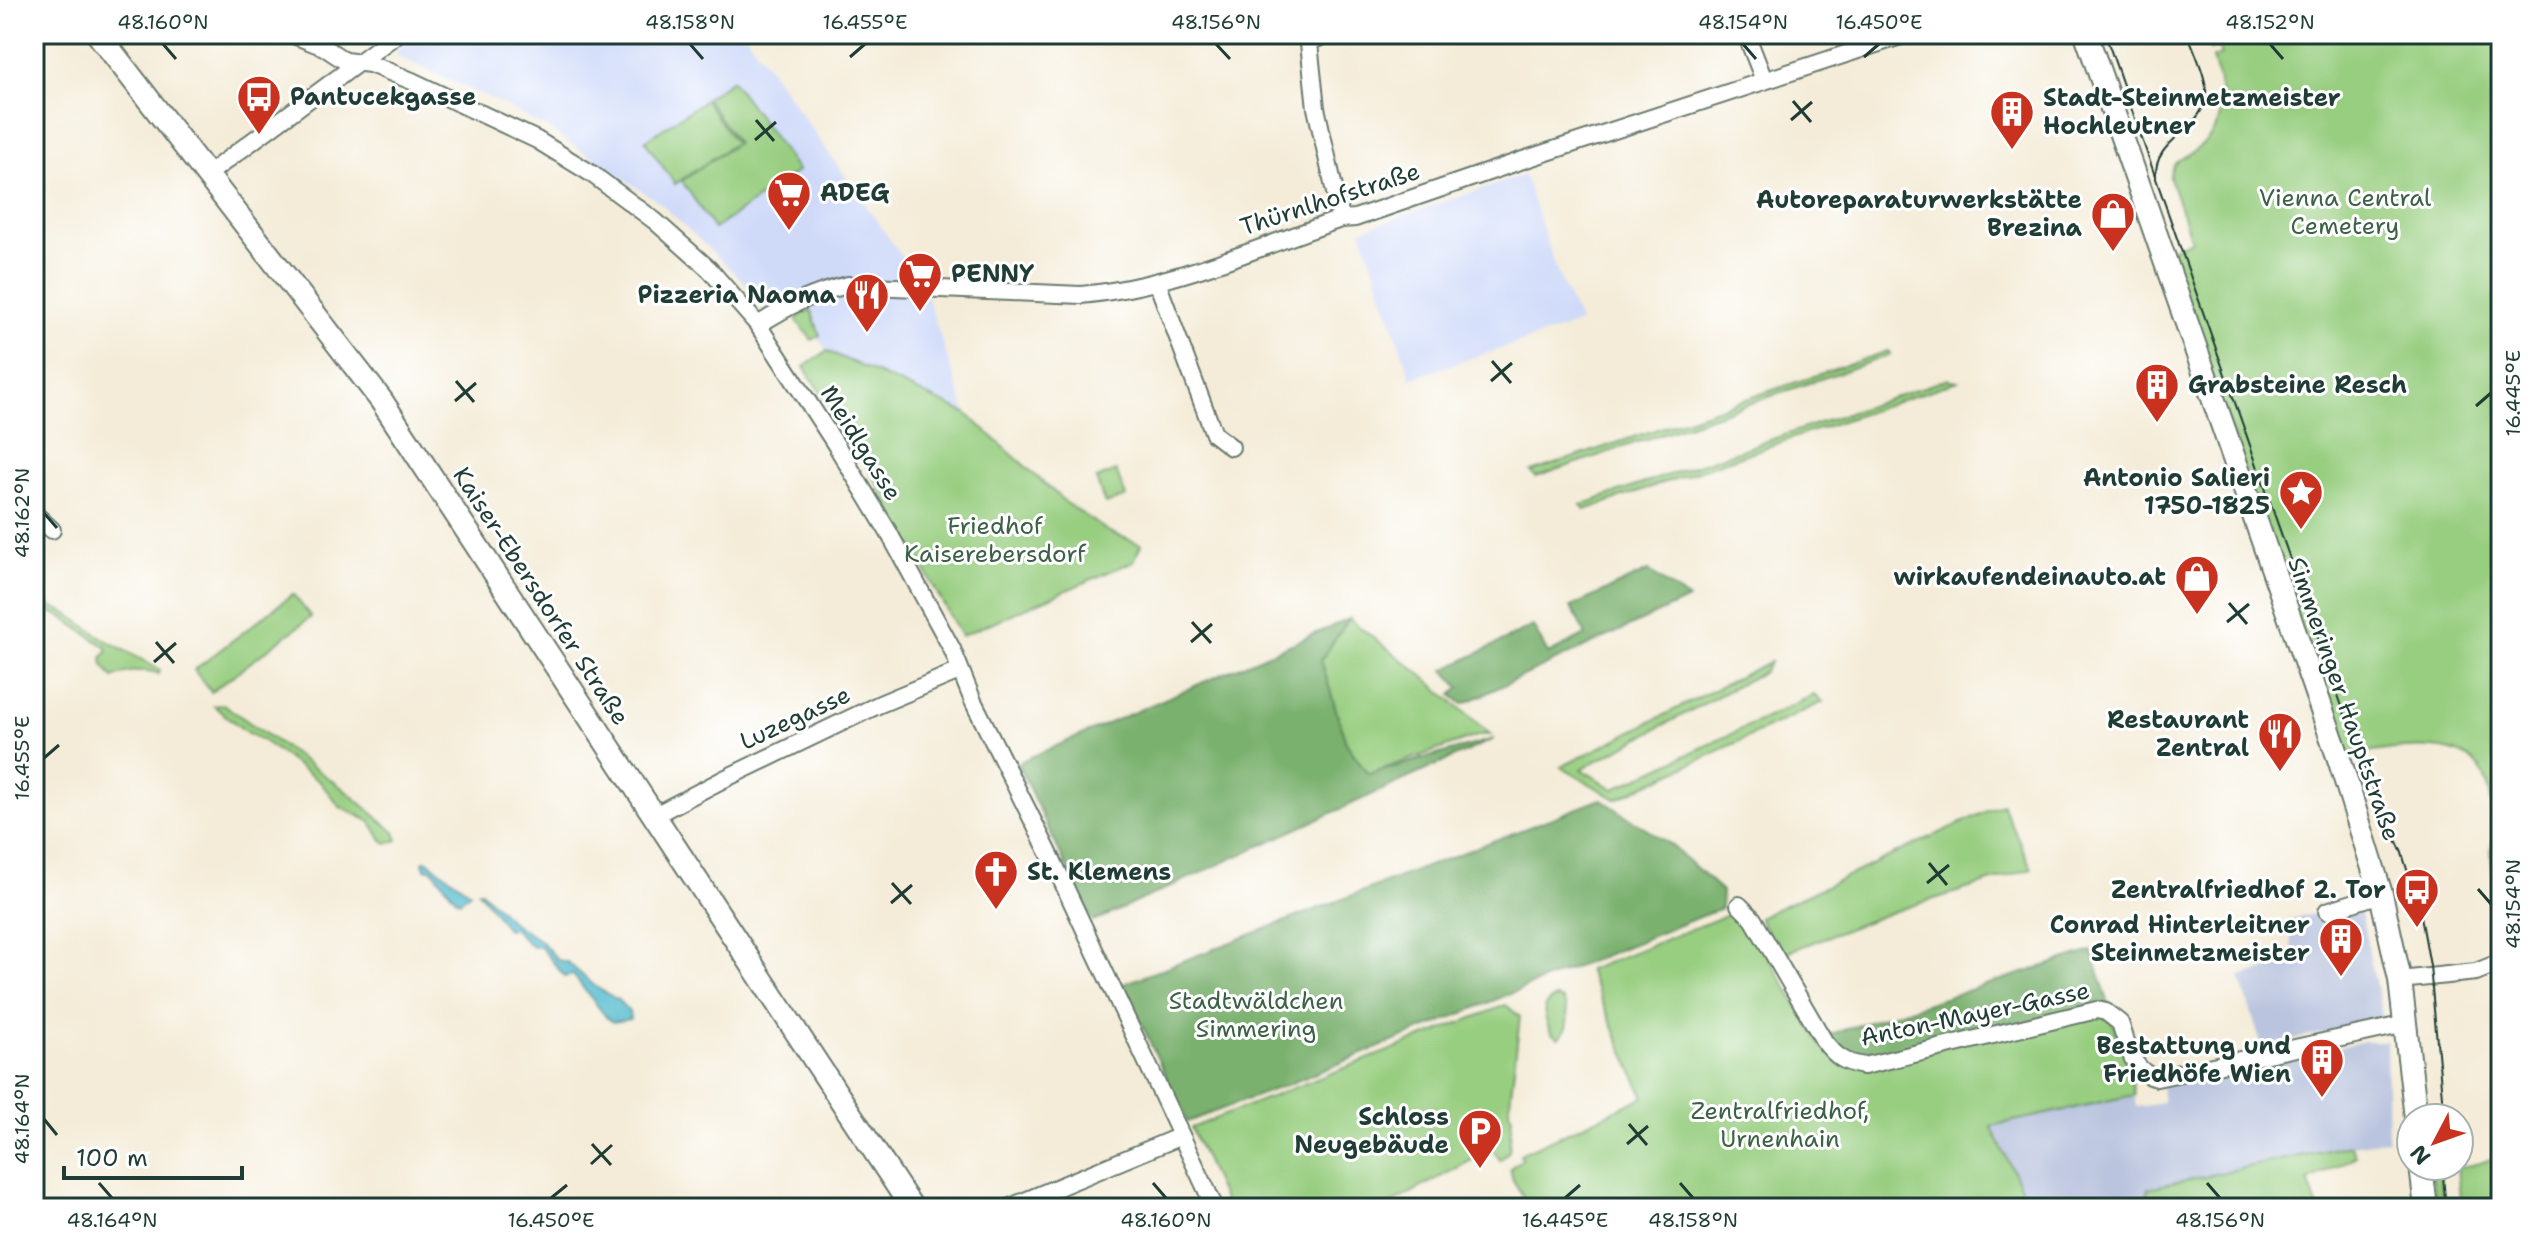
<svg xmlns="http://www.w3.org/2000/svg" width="2535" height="1242" viewBox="0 0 2535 1242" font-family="'Shantell Sans',sans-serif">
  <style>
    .built { fill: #cfdaf9 }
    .industrial { fill: #bac4de }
    .green { fill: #98ce80; stroke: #5c865a; stroke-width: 2 }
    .forest { fill: #7ab16e; stroke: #4c7751; stroke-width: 2 }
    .water { fill: #50bacd; stroke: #387c80; stroke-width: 2 }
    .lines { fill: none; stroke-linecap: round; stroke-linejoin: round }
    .minor-casing { stroke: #6a7a6d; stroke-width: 20 }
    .major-casing { stroke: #6a7a6d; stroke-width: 26 }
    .minor { stroke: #fff; stroke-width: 16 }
    .major { stroke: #fff; stroke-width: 22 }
    .tram { stroke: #1f3d34; stroke-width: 2 }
    .ticks { fill: none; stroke: #1f3d34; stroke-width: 3 }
    .labels { text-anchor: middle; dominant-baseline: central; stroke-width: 6; stroke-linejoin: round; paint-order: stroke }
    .poi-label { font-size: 24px; font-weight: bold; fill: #1f3d34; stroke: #fff; text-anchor: end }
    .park-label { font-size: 24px; fill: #3d6147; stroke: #fff }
    .street-label { font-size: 24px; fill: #1f3d34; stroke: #fff }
    .neatline { fill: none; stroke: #1f3d34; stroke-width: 3 }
    .ticks-label { font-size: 20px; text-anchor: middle; fill: #1f3d34 }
  </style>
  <rect width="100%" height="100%" fill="#fff"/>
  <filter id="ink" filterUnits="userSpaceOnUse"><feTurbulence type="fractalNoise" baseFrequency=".0125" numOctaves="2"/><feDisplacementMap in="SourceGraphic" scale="16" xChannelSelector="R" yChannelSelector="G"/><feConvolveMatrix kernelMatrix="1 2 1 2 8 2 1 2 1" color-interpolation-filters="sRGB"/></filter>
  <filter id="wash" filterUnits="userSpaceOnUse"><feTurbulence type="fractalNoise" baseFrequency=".006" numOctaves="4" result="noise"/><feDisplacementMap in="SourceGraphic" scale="32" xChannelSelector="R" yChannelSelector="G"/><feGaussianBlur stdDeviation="1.8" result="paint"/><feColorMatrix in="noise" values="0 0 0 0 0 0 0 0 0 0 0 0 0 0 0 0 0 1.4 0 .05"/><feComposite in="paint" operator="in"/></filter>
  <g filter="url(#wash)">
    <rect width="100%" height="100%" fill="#f4ecd8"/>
    <g class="built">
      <polygon points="417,34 745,34 924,288 966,413 827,351 817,337 820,334 809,306 775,329 756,297 743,281 660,203 550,130 500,103 397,56 396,50"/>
      <polygon points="1524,175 1558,274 1580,323 1411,378 1361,230"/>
    </g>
    <g class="industrial">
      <polygon points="2359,904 2383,1021 2262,1046 2240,977 2295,962 2288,920"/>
      <polygon points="2365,1041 2386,1041 2388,1140 2351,1145 2149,1188 2146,1199 2106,1208 2031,1208 1990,1126 2134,1095 2136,1107 2163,1103 2161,1087 2163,1083"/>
    </g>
    <g class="green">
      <path d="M2208 34H2501V894H2496C2495 879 2489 859 2492 845 2495 828 2493 792 2483 774 2462 733 2381 750 2345 757L2168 250 2191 240 2170 177C2171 161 2182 159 2194 151 2230 126 2224 95 2213 58L2221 55 2218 47 2210 50 2206 37Z"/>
      <polygon points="732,80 798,171 714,229 682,181 737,143 706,98"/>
      <polygon points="705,100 735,143 675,184 645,141"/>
      <polygon points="811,310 820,335 812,340 797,321 797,318"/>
      <polygon points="827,351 966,413 1065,502 1109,532 1141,544 1134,561 961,636 859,451 804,367"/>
      <polygon points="1888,351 1890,355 1536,477 1531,472"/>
      <polygon points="1947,379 1957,381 1585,510 1581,505"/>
      <polygon points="1116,471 1126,497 1105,504 1096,479"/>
      <polygon points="293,594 311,617 211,692 194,670"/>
      <path d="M34 598 68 614 106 640 160 670 159 674C145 668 127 671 113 678L103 665 102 658 108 651 106 647 60 616 34 606Z"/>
      <polygon points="1349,619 1422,675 1491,735 1480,735 1368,774 1346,743 1321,660"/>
      <polygon points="1771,661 1763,672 1581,769 1614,789 1814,695 1823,702 1616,799 1561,767"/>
      <polygon points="223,704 341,787 395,832 398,840 387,843 382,840 370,821 340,807 320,782 262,740 246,732 214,706"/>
      <polygon points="2002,804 2032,869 1895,911 1779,955 1759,917"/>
      <polygon points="1727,915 1746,919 1823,1049 2096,1014 2112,1021 2127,1059 2134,1095 1991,1126 2031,1208 1515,1208 1526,1201 1513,1180 1510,1168 1522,1159 1520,1154 1644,1097 1588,970"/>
      <path d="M1556 998 1563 1000C1569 1011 1570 1029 1559 1038L1551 1033C1545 1019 1538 1004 1556 998Z"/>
      <polygon points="1506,1005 1520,1017 1509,1111 1512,1117 1509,1151 1500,1160 1492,1149 1383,1208 1227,1208 1191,1128"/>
      <polygon points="2351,1145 2356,1156 2308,1181 2318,1208 2106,1208 2146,1199 2148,1188"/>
      <path d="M2501 1152V1208H2461L2457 1167C2474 1165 2488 1163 2501 1152Z"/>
      <polygon points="2431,1166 2440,1166 2443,1208 2436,1208"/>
    </g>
    <g class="forest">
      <polygon points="1648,571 1688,599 1463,704 1452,695 1460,688 1444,670 1533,626 1548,654 1586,635 1571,607"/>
      <polygon points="1349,619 1321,660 1346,743 1368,774 1494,739 1093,922 1017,763"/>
      <polygon points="1601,799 1672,846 1722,891 1721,908 1289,1084 1187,1122 1123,984"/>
      <polygon points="2092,951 2109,1004 1858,1062 1825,1036"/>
    </g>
    <g class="water">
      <polygon points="426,860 470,892 460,901 457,900 432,869 425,869 423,862"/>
      <polygon points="478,891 481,891 513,923 541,941 558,960 567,962 596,987 618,1000 629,1012 630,1019 613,1022 607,1018 573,975 565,977 540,946 532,947 513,928 507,929"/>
    </g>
  </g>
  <g filter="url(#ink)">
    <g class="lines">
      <g class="minor-casing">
        <g id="minor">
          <polyline points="291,34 324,47 345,61 370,64 412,81 537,140 592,174 655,221 709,269 758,325 836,445 889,533 952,649 973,701 1049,853 1215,1208"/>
          <polyline points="1308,34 1316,108 1341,219"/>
          <polyline points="1746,34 1764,80"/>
          <polyline points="1308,42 1329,34"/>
          <polyline points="208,174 397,34"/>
          <polyline points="1157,282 1214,434 1231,447"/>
          <path d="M758 325C788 306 813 293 848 285L1081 295C1171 287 1256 248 1341 219L1355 218 1523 160 1907 34"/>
          <polyline points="34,513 52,530"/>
          <polyline points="655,815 722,780 880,704 959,671"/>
          <path d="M1739 905 1753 919 1824 1041C1836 1057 1845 1063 1864 1066L2097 1010 2106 1012 2120 1023C2128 1045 2131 1072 2157 1078L2406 1024"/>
          <polyline points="2327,911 2381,894"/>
          <polyline points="2400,980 2476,972 2501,962"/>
          <polyline points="1008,1208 1181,1136"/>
        </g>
      </g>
      <g class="major-casing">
        <g id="major">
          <polyline points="98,34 381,400 912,1208"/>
          <polyline points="2086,34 2340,762 2381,894 2400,980 2416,1118"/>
          <polyline points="2421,1166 2426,1208"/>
        </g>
      </g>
      <use href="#minor" class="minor"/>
      <use href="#major" class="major"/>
      <g class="tram">
        <polyline points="2105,34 2362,763 2402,853 2421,916 2430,966 2444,1118"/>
        <path d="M2156 178C2152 136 2210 130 2206 88 2204 70 2194 51 2188 34"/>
        <polyline points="2442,1166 2446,1208"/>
      </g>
    </g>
  </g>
  <path class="ticks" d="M163 44 176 59M690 44 703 59M1216 44 1230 59M1743 44 1756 59M2270 44 2283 59M850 57 865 44M1864 57 1879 44M1793 101 1811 122M756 120 774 141M1791 120 1812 102M755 140 776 122M1492 361 1511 383M456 381 474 402M1491 381 1512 363M455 401 476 383M2476 406 2491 393M44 513 57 528M2229 603 2247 624M1192 622 1211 643M2227 622 2249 604M156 642 174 663M1191 642 1212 624M154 662 176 643M44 758 59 745M1929 863 1947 885M892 883 911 904M1927 883 1949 865M2478 889 2491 904M891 903 912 885M44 1119 57 1135M1629 1124 1647 1145M592 1144 611 1165M1627 1144 1648 1126M591 1164 612 1145M99 1183 112 1198M1153 1183 1166 1198M1680 1183 1693 1198M2207 1183 2220 1198M551 1198 567 1185M1565 1198 1580 1185"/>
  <defs>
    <g id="bus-pin" transform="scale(2.3)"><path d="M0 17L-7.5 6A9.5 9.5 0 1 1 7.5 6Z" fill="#c8321e" stroke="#fff"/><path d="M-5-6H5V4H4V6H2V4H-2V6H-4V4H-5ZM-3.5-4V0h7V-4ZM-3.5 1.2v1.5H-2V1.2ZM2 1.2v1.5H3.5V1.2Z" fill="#fff"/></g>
    <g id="building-pin" transform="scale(2.3)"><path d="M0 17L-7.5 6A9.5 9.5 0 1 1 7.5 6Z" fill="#c8321e" stroke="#fff"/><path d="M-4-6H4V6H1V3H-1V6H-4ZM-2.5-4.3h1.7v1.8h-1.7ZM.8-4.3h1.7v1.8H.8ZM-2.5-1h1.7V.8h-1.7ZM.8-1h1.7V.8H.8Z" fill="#fff"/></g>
    <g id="supermarket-pin" transform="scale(2.3)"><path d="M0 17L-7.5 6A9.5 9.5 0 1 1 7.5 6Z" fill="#c8321e" stroke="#fff"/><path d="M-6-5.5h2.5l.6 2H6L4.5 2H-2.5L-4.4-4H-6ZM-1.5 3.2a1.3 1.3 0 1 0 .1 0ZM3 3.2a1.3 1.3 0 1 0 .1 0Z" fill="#fff"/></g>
    <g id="shop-pin" transform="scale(2.3)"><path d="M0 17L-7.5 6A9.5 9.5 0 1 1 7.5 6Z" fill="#c8321e" stroke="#fff"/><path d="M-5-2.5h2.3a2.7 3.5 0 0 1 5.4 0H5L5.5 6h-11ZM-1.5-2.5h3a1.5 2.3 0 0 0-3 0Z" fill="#fff"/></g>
    <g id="restaurant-pin" transform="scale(2.3)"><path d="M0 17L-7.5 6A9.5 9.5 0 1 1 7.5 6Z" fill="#c8321e" stroke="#fff"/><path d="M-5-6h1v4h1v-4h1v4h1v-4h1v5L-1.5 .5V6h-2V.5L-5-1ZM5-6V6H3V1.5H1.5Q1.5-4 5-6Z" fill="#fff"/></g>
    <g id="sight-pin" transform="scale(2.3)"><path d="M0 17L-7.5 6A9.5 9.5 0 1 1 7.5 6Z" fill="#c8321e" stroke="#fff"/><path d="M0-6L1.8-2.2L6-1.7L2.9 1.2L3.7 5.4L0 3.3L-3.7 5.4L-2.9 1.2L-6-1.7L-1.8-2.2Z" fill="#fff"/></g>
    <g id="church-pin" transform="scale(2.3)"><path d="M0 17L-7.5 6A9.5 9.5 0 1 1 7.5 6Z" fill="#c8321e" stroke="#fff"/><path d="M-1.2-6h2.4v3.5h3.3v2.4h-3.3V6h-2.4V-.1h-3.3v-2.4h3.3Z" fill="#fff"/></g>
    <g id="parking-pin" transform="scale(2.3)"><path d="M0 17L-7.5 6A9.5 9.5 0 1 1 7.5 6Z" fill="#c8321e" stroke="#fff"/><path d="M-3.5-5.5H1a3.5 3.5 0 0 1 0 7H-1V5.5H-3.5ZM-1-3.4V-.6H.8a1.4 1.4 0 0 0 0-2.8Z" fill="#fff"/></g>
  </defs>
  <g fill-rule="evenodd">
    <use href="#bus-pin" x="259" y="97"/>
    <use href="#building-pin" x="2012" y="112"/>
    <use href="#supermarket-pin" x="789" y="193"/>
    <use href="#shop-pin" x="2113" y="214"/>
    <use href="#supermarket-pin" x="920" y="274"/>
    <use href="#restaurant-pin" x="867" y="295"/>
    <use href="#building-pin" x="2157" y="385"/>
    <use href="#sight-pin" x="2301" y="492"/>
    <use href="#shop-pin" x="2197" y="577"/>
    <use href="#restaurant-pin" x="2280" y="734"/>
    <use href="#church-pin" x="996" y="872"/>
    <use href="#bus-pin" x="2417" y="890"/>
    <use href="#building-pin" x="2341" y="939"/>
    <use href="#building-pin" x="2322" y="1060"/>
    <use href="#parking-pin" x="1480" y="1131"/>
  </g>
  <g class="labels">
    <g class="poi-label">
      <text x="290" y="97" text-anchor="start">Pantucekgasse</text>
      <text x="2043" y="98" text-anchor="start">Stadt-Steinmetzmeister<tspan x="2043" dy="28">Hochleutner</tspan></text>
      <text x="820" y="193" text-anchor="start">ADEG</text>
      <text x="2082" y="200">Autoreparaturwerkstätte<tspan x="2082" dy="28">Brezina</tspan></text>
      <text x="951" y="274" text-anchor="start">PENNY</text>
      <text x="836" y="295">Pizzeria Naoma</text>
      <text x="2188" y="385" text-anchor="start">Grabsteine Resch</text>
      <text x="2270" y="478">Antonio Salieri<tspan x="2270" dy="28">1750-1825</tspan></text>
      <text x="2166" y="577">wirkaufendeinauto.at</text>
      <text x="2249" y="720">Restaurant<tspan x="2249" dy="28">Zentral</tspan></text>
      <text x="1027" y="872" text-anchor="start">St. Klemens</text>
      <text x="2386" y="890">Zentralfriedhof 2. Tor</text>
      <text x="2310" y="925">Conrad Hinterleitner<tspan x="2310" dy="28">Steinmetzmeister</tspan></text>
      <text x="2291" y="1046">Bestattung und<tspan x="2291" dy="28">Friedhöfe Wien</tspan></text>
      <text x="1449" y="1117">Schloss<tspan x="1449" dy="28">Neugebäude</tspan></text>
    </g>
    <g class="park-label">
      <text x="2345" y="198">Vienna Central<tspan x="2345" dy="28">Cemetery</tspan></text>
      <text x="995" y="526">Friedhof<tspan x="995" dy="28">Kaiserebersdorf</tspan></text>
      <text x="1256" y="1001">Stadtwäldchen<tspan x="1256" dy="28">Simmering</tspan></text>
      <text x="1780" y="1111">Zentralfriedhof,<tspan x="1780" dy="28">Urnenhain</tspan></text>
    </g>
    <g class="street-label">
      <text transform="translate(1330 199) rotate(-18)">Thürnlhofstraße</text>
      <text transform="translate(861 443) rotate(58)">Meidlgasse</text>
      <text transform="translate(541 596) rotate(57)">Kaiser-Ebersdorfer Straße</text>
      <text transform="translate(2344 699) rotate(71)">Simmeringer Hauptstraße</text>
      <text transform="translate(795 718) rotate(-25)">Luzegasse</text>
      <text transform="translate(1975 1014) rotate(-12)">Anton-Mayer-Gasse</text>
    </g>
  </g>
  <rect width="2535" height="1242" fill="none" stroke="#fff" stroke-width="88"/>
  <g transform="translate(2435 1142) rotate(229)"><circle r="38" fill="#ffffff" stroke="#a5b1ae" stroke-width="2"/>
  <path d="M0-6L14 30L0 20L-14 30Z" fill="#c8321e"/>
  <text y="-12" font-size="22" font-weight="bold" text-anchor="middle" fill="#1f3d34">N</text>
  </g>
  <path d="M64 1166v12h178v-12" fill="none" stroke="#1f3d34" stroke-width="4"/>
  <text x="76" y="1166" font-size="24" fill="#1f3d34" stroke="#ffffff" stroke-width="6" paint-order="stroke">100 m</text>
  <rect x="44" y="44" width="2447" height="1154" class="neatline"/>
  <g class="ticks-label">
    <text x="163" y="29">48.160°N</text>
    <text x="690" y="29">48.158°N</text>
    <text x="865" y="29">16.455°E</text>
    <text x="1216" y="29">48.156°N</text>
    <text x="1743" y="29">48.154°N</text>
    <text x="1879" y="29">16.450°E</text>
    <text x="2270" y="29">48.152°N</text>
    <text transform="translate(2513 393) rotate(-90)" y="7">16.445°E</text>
    <text transform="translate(22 513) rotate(-90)" y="7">48.162°N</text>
    <text transform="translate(22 758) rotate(-90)" y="7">16.455°E</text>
    <text transform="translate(2513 904) rotate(-90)" y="7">48.154°N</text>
    <text transform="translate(22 1119) rotate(-90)" y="7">48.164°N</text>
    <text x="112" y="1227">48.164°N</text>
    <text x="551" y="1227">16.450°E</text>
    <text x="1166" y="1227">48.160°N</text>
    <text x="1565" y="1227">16.445°E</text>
    <text x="1693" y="1227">48.158°N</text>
    <text x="2220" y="1227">48.156°N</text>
  </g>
</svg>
